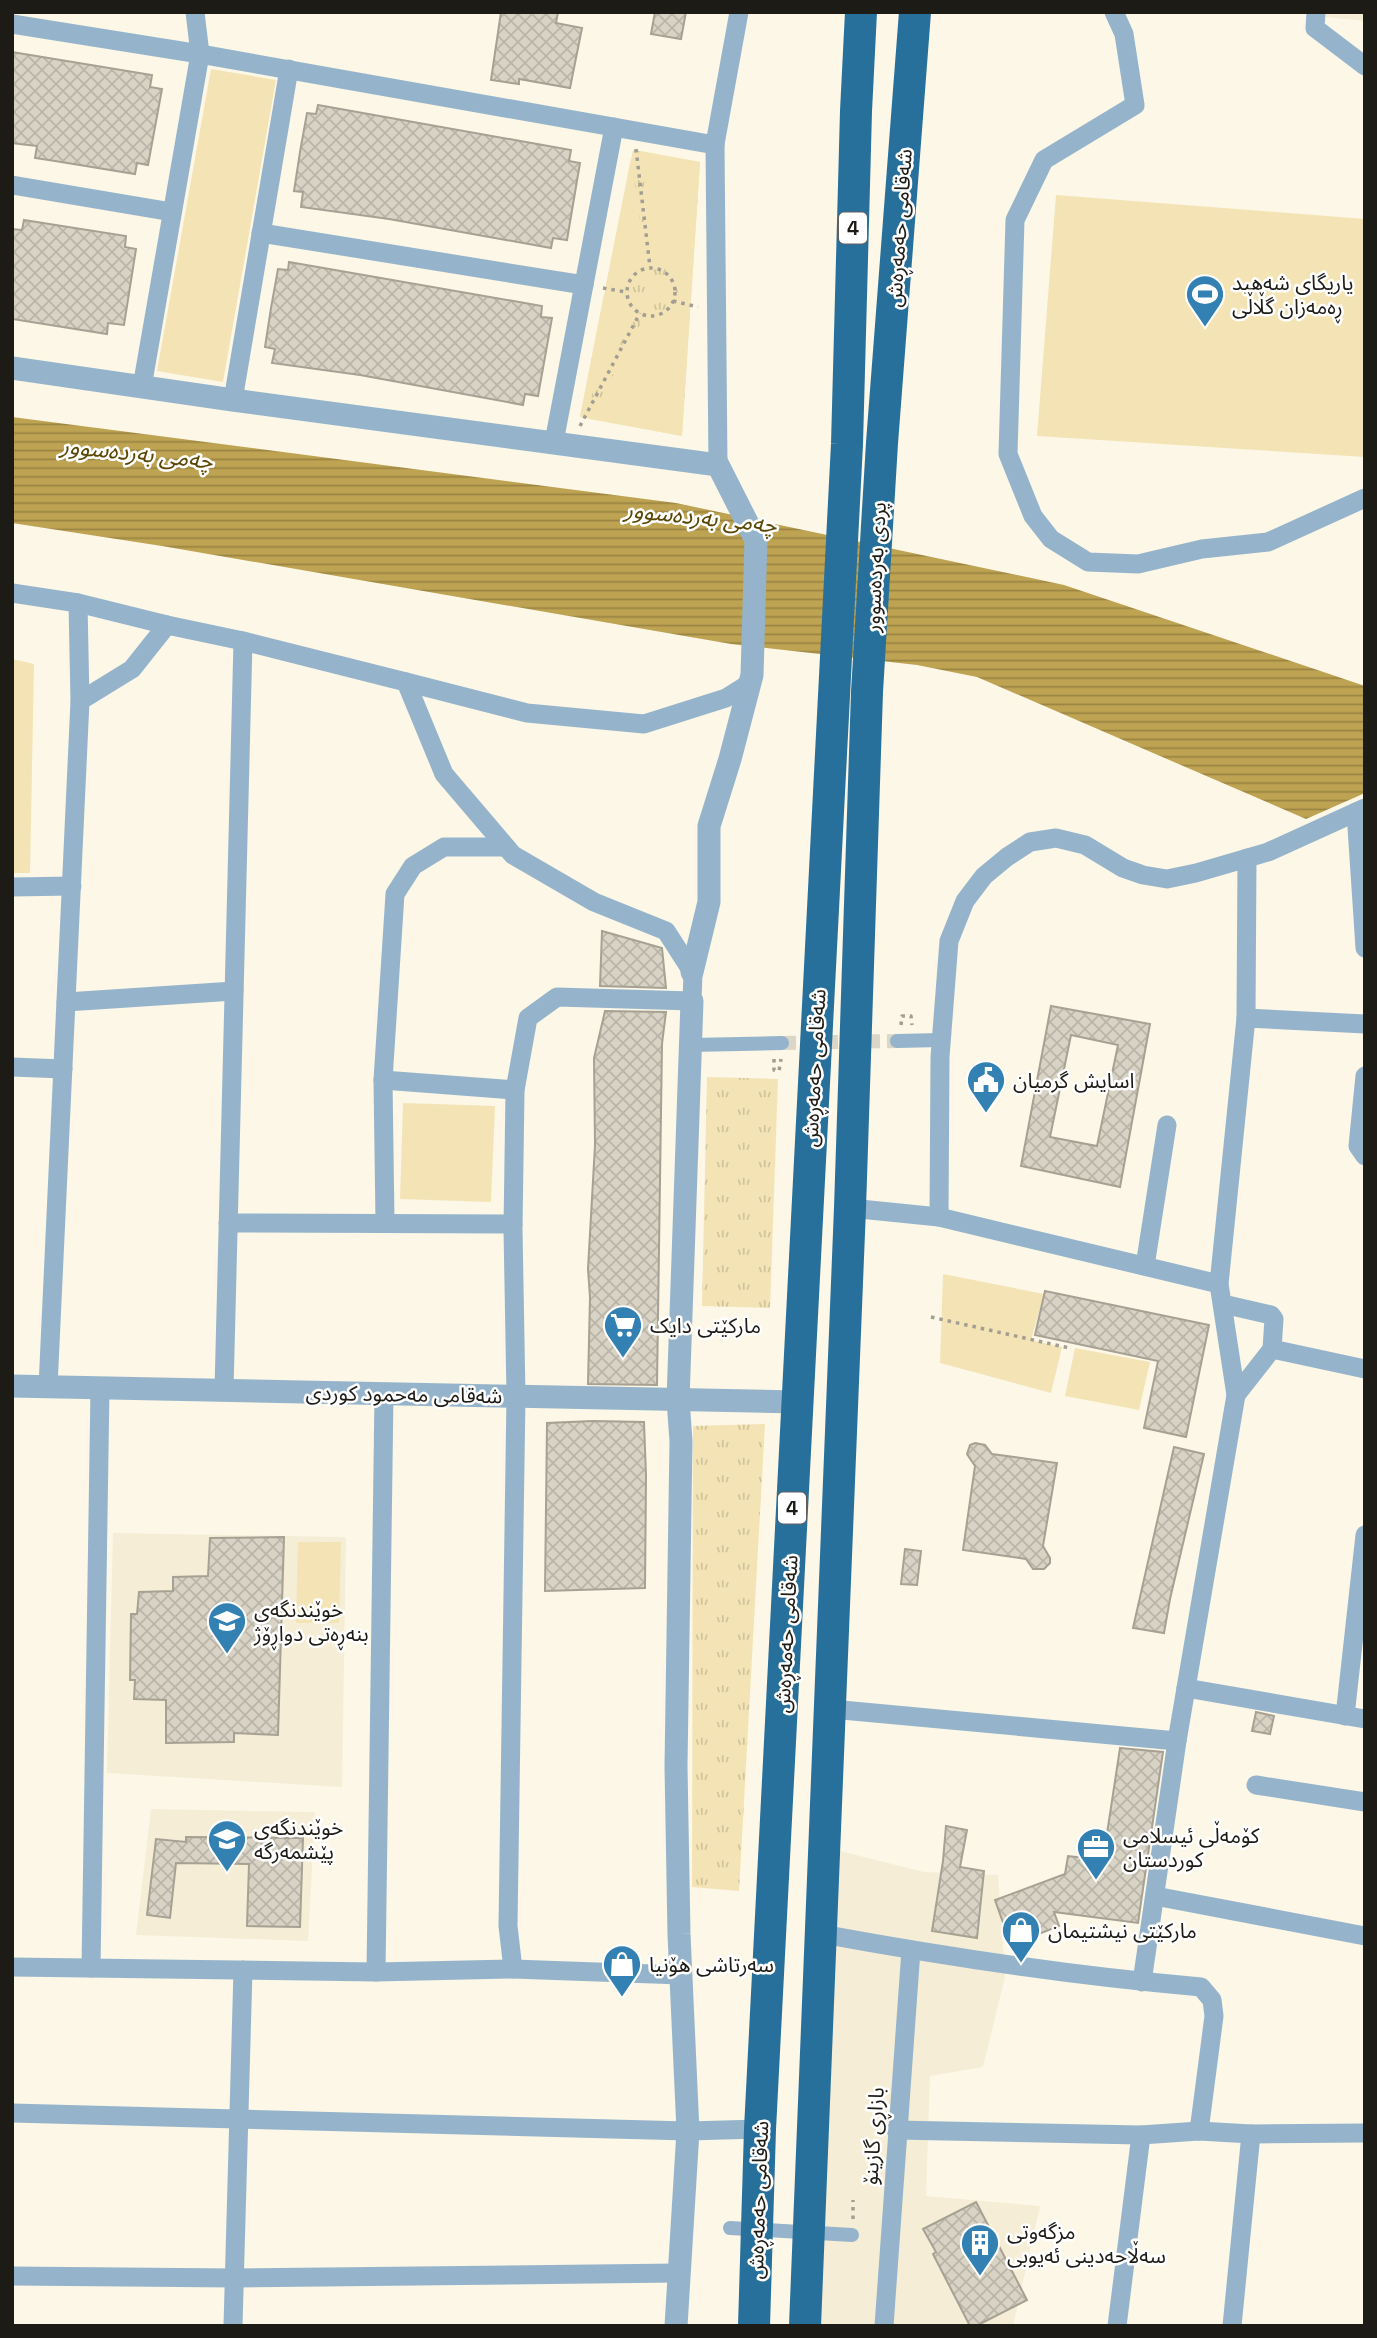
<svg xmlns="http://www.w3.org/2000/svg" width="1377" height="2338" viewBox="0 0 1377 2338" font-family="'Space Grotesk','Noto Sans Arabic',sans-serif">
  <style>
    .built { fill: #f5edd6 }
    .park { fill: url(#park-tufts) }
    .garden { fill: #f4e4b5 }
    .water { fill: url(#water-rules) }
    .building { fill: url(#building-cross-hatch); stroke: #a6a193; stroke-width: 2; fill-rule: evenodd }
    .lines { fill: none; stroke-linecap: round; stroke-linejoin: round }
    .pedestrian-tunnel { stroke: #dbd6c8; stroke-width: 14; stroke-dasharray: 14 7; stroke-linecap: butt }
    .path { stroke: #a29e93; stroke-width: 3.5; stroke-dasharray: 3.5 5; stroke-linecap: butt }
    .pedestrian { stroke: #95b4cb; stroke-width: 14 }
    .minor { stroke: #95b4cb; stroke-width: 19 }
    .tertiary { stroke: #95b4cb; stroke-width: 23 }
    .trunk { stroke: #28709c; stroke-width: 32 }
    .labels { text-anchor: middle; dominant-baseline: central; stroke-width: 5; stroke-linejoin: round; paint-order: stroke }
    .shield { fill: #fff; stroke: #615f5c; stroke-width: 2 }
    .shield-label { font-size: 19px; font-weight: bold; fill: #1d1b16 }
    .street-label { font-size: 21px; fill: #1d1b16; stroke: #fff }
    .poi-label { font-size: 21px; fill: #1d1b16; stroke: #fff; text-anchor: start }
    .water-label { font-size: 23px; font-style: italic; fill: #5a4703; stroke: #fff }
  </style>
  <defs>
    <pattern id="park-tufts" width="24" height="20" patternUnits="userSpaceOnUse" patternTransform="scale(1.75)"><rect width="24" height="20" fill="#f4e4b5"/><path d="M3 7l-1-3M5 7V3M7 7l1-3M15 17l-1-3M17 17v-4M19 17l1-3" fill="none" stroke="#d1c39b"/></pattern>
    <pattern id="water-rules" width="6" height="5" patternUnits="userSpaceOnUse" patternTransform="scale(1.75)"><rect width="6" height="5" fill="#bea352"/><path d="M0 2.5h6" fill="none" stroke="#9a8443"/></pattern>
    <pattern id="building-cross-hatch" width="8" height="8" patternUnits="userSpaceOnUse" patternTransform="scale(1.75)"><rect width="8" height="8" fill="#d8d3c4"/><path d="M0 0l8 8M0 8l8-8" fill="none" stroke="#b9b5a8"/></pattern>
  </defs>
  <rect width="100%" height="100%" fill="#fcf7e7"/>
  <g class="built">
    <polygon points="1325,12 1365,12 1365,21 1325,17"/>
    <polygon points="113,1533 346,1537 342,1787 107,1773"/>
    <polygon points="151,1809 315,1812 308,1941 136,1935"/>
    <polygon points="836,1850 924,1872 998,1875 1005,1977 983,2067 930,2076 926,2196 1040,2206 1013,2326 817,2326"/>
  </g>
  <g class="park">
    <polygon points="633,150 700,162 682,436 580,417"/>
    <polygon points="707,1077 778,1079 770,1308 702,1306"/>
    <polygon points="765,1424 739,1891 692,1887 693,1426"/>
  </g>
  <g class="garden">
    <polygon points="211,69 276,80 223,382 157,371"/>
    <path d="M640 151 700 162 691 298 679 297C680 281 671 268 655 262Z"/>
    <polygon points="631,158 646,263 632,272 622,287 606,285"/>
    <polygon points="1056,195 1365,219 1365,457 1037,436"/>
    <polygon points="604,294 622,297 625,308 634,315 580,417"/>
    <polygon points="677,307 690,309 682,436 590,419 643,319 662,317"/>
    <polygon points="12,659 34,664 30,873 12,873"/>
    <polygon points="403,1103 495,1106 491,1202 400,1199"/>
    <polygon points="943,1274 1044,1294 1031,1340 1062,1347 1051,1393 940,1363"/>
    <polygon points="1075,1348 1150,1362 1139,1410 1065,1396"/>
    <polygon points="298,1542 341,1542 339,1623 296,1623"/>
  </g>
  <polygon class="water" points="12,417 676,503 1064,585 1365,686 1365,793 1306,819 977,677 917,665 731,644 162,546 12,523"/>
  <g class="building">
    <polygon points="501,12 558,12 556,23 582,28 570,88 519,79 519,84 491,80"/>
    <polygon points="655,12 686,12 681,39 651,34"/>
    <polygon points="12,52 152,75 150,87 162,89 148,165 137,163 135,174 55,161 35,158 37,146 12,143"/>
    <polygon points="318,105 571,150 569,161 580,163 567,240 553,238 551,248 389,219 301,207 303,192 294,191 300,152 307,113 316,114"/>
    <polygon points="24,220 126,236 125,247 136,249 124,325 108,323 107,334 12,319 12,229 22,230"/>
    <polygon points="289,262 542,306 541,317 552,318 538,396 525,394 523,405 360,375 272,363 275,349 265,347 271,308 278,269 288,270"/>
    <polygon points="602,931 662,948 666,988 600,986"/>
    <path d="M1051 1006 1150 1024 1120 1187 1021 1166ZM1071 1035 1118 1045 1097 1146 1050 1137Z"/>
    <polygon points="605,1011 666,1012 662,1044 657,1385 588,1384 590,1297 588,1269 595,1145 594,1058"/>
    <polygon points="1045,1291 1209,1325 1186,1437 1144,1428 1158,1361 1035,1335"/>
    <polygon points="593,1421 644,1422 646,1476 645,1588 545,1591 547,1423"/>
    <polygon points="975,1443 985,1445 992,1454 1057,1463 1043,1546 1050,1558 1050,1563 1044,1569 1033,1569 1026,1559 963,1550 975,1466 967,1454 970,1445"/>
    <polygon points="1174,1447 1204,1454 1170,1599 1164,1633 1133,1628"/>
    <polygon points="284,1537 278,1735 234,1733 234,1742 166,1743 166,1700 134,1699 135,1680 130,1680 131,1614 137,1614 139,1592 173,1591 173,1577 208,1576 210,1538"/>
    <polygon points="905,1549 921,1551 917,1585 901,1584"/>
    <polygon points="1256,1712 1274,1716 1270,1734 1252,1731"/>
    <polygon points="1120,1748 1163,1752 1138,1923 1054,1912 1059,1926 1011,1945 995,1900 1065,1874 1068,1856 1103,1860"/>
    <polygon points="946,1826 967,1830 960,1867 984,1871 977,1938 932,1931 943,1861"/>
    <polygon points="186,1837 303,1838 300,1927 247,1926 249,1864 176,1863 170,1918 147,1915 156,1839 186,1842"/>
    <polygon points="976,2202 1027,2300 976,2326 970,2326 933,2254 936,2252 923,2229"/>
  </g>
  <g class="lines">
    <polyline class="pedestrian-tunnel" points="782,1043 897,1041"/>
    <g class="path">
      <polyline points="636,149 650,267"/>
      <circle cx="651" cy="292" r="24"/>
      <polyline points="603,288 626,292"/>
      <polyline points="673,301 698,307"/>
      <polyline points="580,426 640,313"/>
      <polyline points="901,1025 902,1016 911,1016 912,1025"/>
      <polyline points="774,1059 774,1070 779,1071 781,1059"/>
      <polyline points="931,1317 1069,1348"/>
      <polyline points="853,2219 853,2200"/>
    </g>
    <g class="pedestrian">
      <polyline points="897,1041 941,1040"/>
      <polyline points="691,1045 782,1043"/>
      <polyline points="730,2228 852,2235"/>
    </g>
    <g class="minor">
      <polyline points="1114,12 1124,34 1135,105 1044,160 1015,220 1008,454 1033,516 1051,539 1088,562 1138,564 1202,549 1268,542 1365,498"/>
      <polyline points="1316,12 1315,28 1365,66"/>
      <polyline points="12,24 200,54 715,145"/>
      <polyline points="12,185 172,212"/>
      <polyline points="261,233 584,285"/>
      <polyline points="142,387 200,54 195,12"/>
      <polyline points="233,400 289,69"/>
      <polyline points="554,442 614,127"/>
      <polyline points="718,465 715,144 739,12"/>
      <polyline points="12,593 78,603 167,625 243,641 406,682 444,774 513,855 594,902 666,931 693,973 692,1001 557,997 528,1018 515,1090 513,1229 516,1396 508,1926 513,1969"/>
      <polyline points="406,682 527,713 644,724 726,698 750,683"/>
      <polyline points="80,701 132,669 167,625"/>
      <polyline points="1356,812 1365,948"/>
      <polyline points="1247,858 1246,1018 1365,1024"/>
      <polyline points="12,887 72,886"/>
      <polyline points="66,1002 234,991"/>
      <polyline points="12,1067 63,1069"/>
      <polyline points="1365,1076 1358,1146 1365,1156"/>
      <polyline points="383,1080 515,1090"/>
      <polyline points="850,1208 939,1217 940,1057 949,941 965,901 984,876 1007,857 1030,842 1056,838 1085,845 1123,868 1143,875 1167,879 1196,873 1268,852 1365,808"/>
      <polyline points="939,1217 1219,1284"/>
      <polyline points="385,1222 383,1080 395,894 413,866 444,847 506,847"/>
      <polyline points="228,1223 513,1224"/>
      <polyline points="1145,1266 1167,1125"/>
      <polyline points="1223,1304 1271,1315 1274,1319 1272,1349 1365,1369"/>
      <polyline points="48,1387 80,701 78,603"/>
      <polyline points="224,1390 243,641"/>
      <polyline points="1236,1395 1272,1349"/>
      <polyline points="1186,1688 1365,1719"/>
      <polyline points="831,1709 1177,1741"/>
      <polyline points="1345,1716 1365,1535"/>
      <polyline points="1256,1785 1365,1802"/>
      <polyline points="1155,1896 1365,1936"/>
      <path d="M822 1934C947 1957 1074 1976 1201 1987L1212 2000 1214 2016 1199 2131"/>
      <polyline points="12,1967 376,1972 513,1969 681,1975"/>
      <polyline points="91,1968 100,1388"/>
      <polyline points="376,1972 384,1394"/>
      <polyline points="1142,1982 1177,1741 1236,1395 1219,1284 1246,1018"/>
      <polyline points="12,2113 688,2131 760,2129"/>
      <polyline points="896,2130 1141,2135 1199,2131 1251,2134 1365,2133"/>
      <polyline points="12,2276 234,2278 679,2273"/>
      <polyline points="233,2326 243,1970"/>
      <polyline points="884,2326 911,1950"/>
      <polyline points="1117,2326 1141,2135"/>
      <polyline points="1232,2326 1251,2134"/>
    </g>
    <g class="tertiary">
      <polyline points="12,368 233,400 718,465 756,540 752,675 730,759 709,826 709,902 692,972"/>
      <polyline points="12,1386 797,1402"/>
      <polyline points="676,2326 688,2131 679,1934 676,1766 681,1441 678,1400 692,1001"/>
    </g>
    <g class="trunk">
      <polyline points="754,2326 760,2129 847,444 856,111 861,12"/>
      <polyline points="805,2326 850,1208 867,692 882,443 915,12"/>
    </g>
  </g>
  <defs>
    <g id="stadium-pin" transform="scale(2.0125)"><path d="M0 17L-7.5 6A9.5 9.5 0 1 1 7.5 6Z" fill="#3381b3" stroke="#fff"/><path d="M0-5a6.5 5 0 1 0 0 10a6.5 5 0 1 0 0-10ZM-3.5-1.8h7v3.6h-7Z" fill="#fff"/></g>
    <g id="civic-pin" transform="scale(2.0125)"><path d="M0 17L-7.5 6A9.5 9.5 0 1 1 7.5 6Z" fill="#3381b3" stroke="#fff"/><path d="M-.6-6.5H3V-4.5H.6V-3L4-1V1h2V6H-6V1h2V-1L-.6-3ZM-1.2 2.5V6h2.4V2.5Z" fill="#fff"/></g>
    <g id="supermarket-pin" transform="scale(2.0125)"><path d="M0 17L-7.5 6A9.5 9.5 0 1 1 7.5 6Z" fill="#3381b3" stroke="#fff"/><path d="M-6-5.5h2.5l.6 2H6L4.5 2H-2.5L-4.4-4H-6ZM-1.5 3.2a1.3 1.3 0 1 0 .1 0ZM3 3.2a1.3 1.3 0 1 0 .1 0Z" fill="#fff"/></g>
    <g id="school-pin" transform="scale(2.0125)"><path d="M0 17L-7.5 6A9.5 9.5 0 1 1 7.5 6Z" fill="#3381b3" stroke="#fff"/><path d="M0-5L7-2L0 1L-7-2ZM-4 1L0 2.5L4 1V4Q0 6-4 4Z" fill="#fff"/></g>
    <g id="office-pin" transform="scale(2.0125)"><path d="M0 17L-7.5 6A9.5 9.5 0 1 1 7.5 6Z" fill="#3381b3" stroke="#fff"/><path d="M-6-3h4V-5.5h4V-3h4V5H-6ZM-1-4.5V-3h2v-1.5ZM-6 0V1H6V0Z" fill="#fff"/></g>
    <g id="shop-pin" transform="scale(2.0125)"><path d="M0 17L-7.5 6A9.5 9.5 0 1 1 7.5 6Z" fill="#3381b3" stroke="#fff"/><path d="M-5-2.5h2.3a2.7 3.5 0 0 1 5.4 0H5L5.5 6h-11ZM-1.5-2.5h3a1.5 2.3 0 0 0-3 0Z" fill="#fff"/></g>
    <g id="building-pin" transform="scale(2.0125)"><path d="M0 17L-7.5 6A9.5 9.5 0 1 1 7.5 6Z" fill="#3381b3" stroke="#fff"/><path d="M-4-6H4V6H1V3H-1V6H-4ZM-2.5-4.3h1.7v1.8h-1.7ZM.8-4.3h1.7v1.8H.8ZM-2.5-1h1.7V.8h-1.7ZM.8-1h1.7V.8H.8Z" fill="#fff"/></g>
  </defs>
  <g fill-rule="evenodd">
    <use href="#stadium-pin" x="1205" y="294"/>
    <use href="#civic-pin" x="986" y="1080"/>
    <use href="#supermarket-pin" x="623" y="1325"/>
    <use href="#school-pin" x="227" y="1621"/>
    <use href="#school-pin" x="227" y="1839"/>
    <use href="#office-pin" x="1096" y="1847"/>
    <use href="#shop-pin" x="1021" y="1930"/>
    <use href="#shop-pin" x="622" y="1964"/>
    <use href="#building-pin" x="980" y="2243"/>
  </g>
  <g class="labels">
    <g class="shield">
      <rect x="839" y="212.5" width="28" height="31" rx="5"/>
      <rect x="778" y="1492.5" width="28" height="31" rx="5"/>
    </g>
    <g class="shield-label">
      <text x="853" y="228">4</text>
      <text x="792" y="1508">4</text>
    </g>
    <g class="street-label">
      <text transform="translate(899 228) rotate(-86)">شەقامی حەمەڕەش</text>
      <text transform="translate(875 567) rotate(-87)">پردی بەردەسوور</text>
      <text transform="translate(814 1068) rotate(-87)">شەقامی حەمەڕەش</text>
      <text transform="translate(404 1394) rotate(1)">شەقامی مەحمود کوردی</text>
      <text transform="translate(786 1634) rotate(-87)">شەقامی حەمەڕەش</text>
      <text transform="translate(873 2136) rotate(-86)">بازاڕی گازینۆ</text>
      <text transform="translate(758 2200) rotate(-88)">شەقامی حەمەڕەش</text>
    </g>
    <g class="poi-label">
      <text x="1232" y="282">یاریگای شەهید<tspan x="1232" dy="24">ڕەمەزان گڵاڵی</tspan></text>
      <text x="1013" y="1080">اسايش گرميان</text>
      <text x="650" y="1325">مارکێتی دایک</text>
      <text x="254" y="1609">خوێندنگەی<tspan x="254" dy="24">بنەڕەتی دواڕۆژ</tspan></text>
      <text x="254" y="1827">خوێندنگەی<tspan x="254" dy="24">پێشمەرگە</tspan></text>
      <text x="1123" y="1835">کۆمەڵی ئیسلامی<tspan x="1123" dy="24">کوردستان</tspan></text>
      <text x="1048" y="1930">مارکێتی نیشتیمان</text>
      <text x="649" y="1964">سەرتاشی هۆنیا</text>
      <text x="1007" y="2231">مزگەوتی<tspan x="1007" dy="24">سەڵاحەدینی ئەیوبی</tspan></text>
    </g>
    <g class="water-label">
      <text transform="translate(137 453) rotate(6)">چەمی بەردەسوور</text>
      <text transform="translate(701 517) rotate(6)">چەمی بەردەسوور</text>
    </g>
  </g>
  <rect width="1377" height="2338" fill="none" stroke="#1d1b16" stroke-width="28"/>
</svg>
